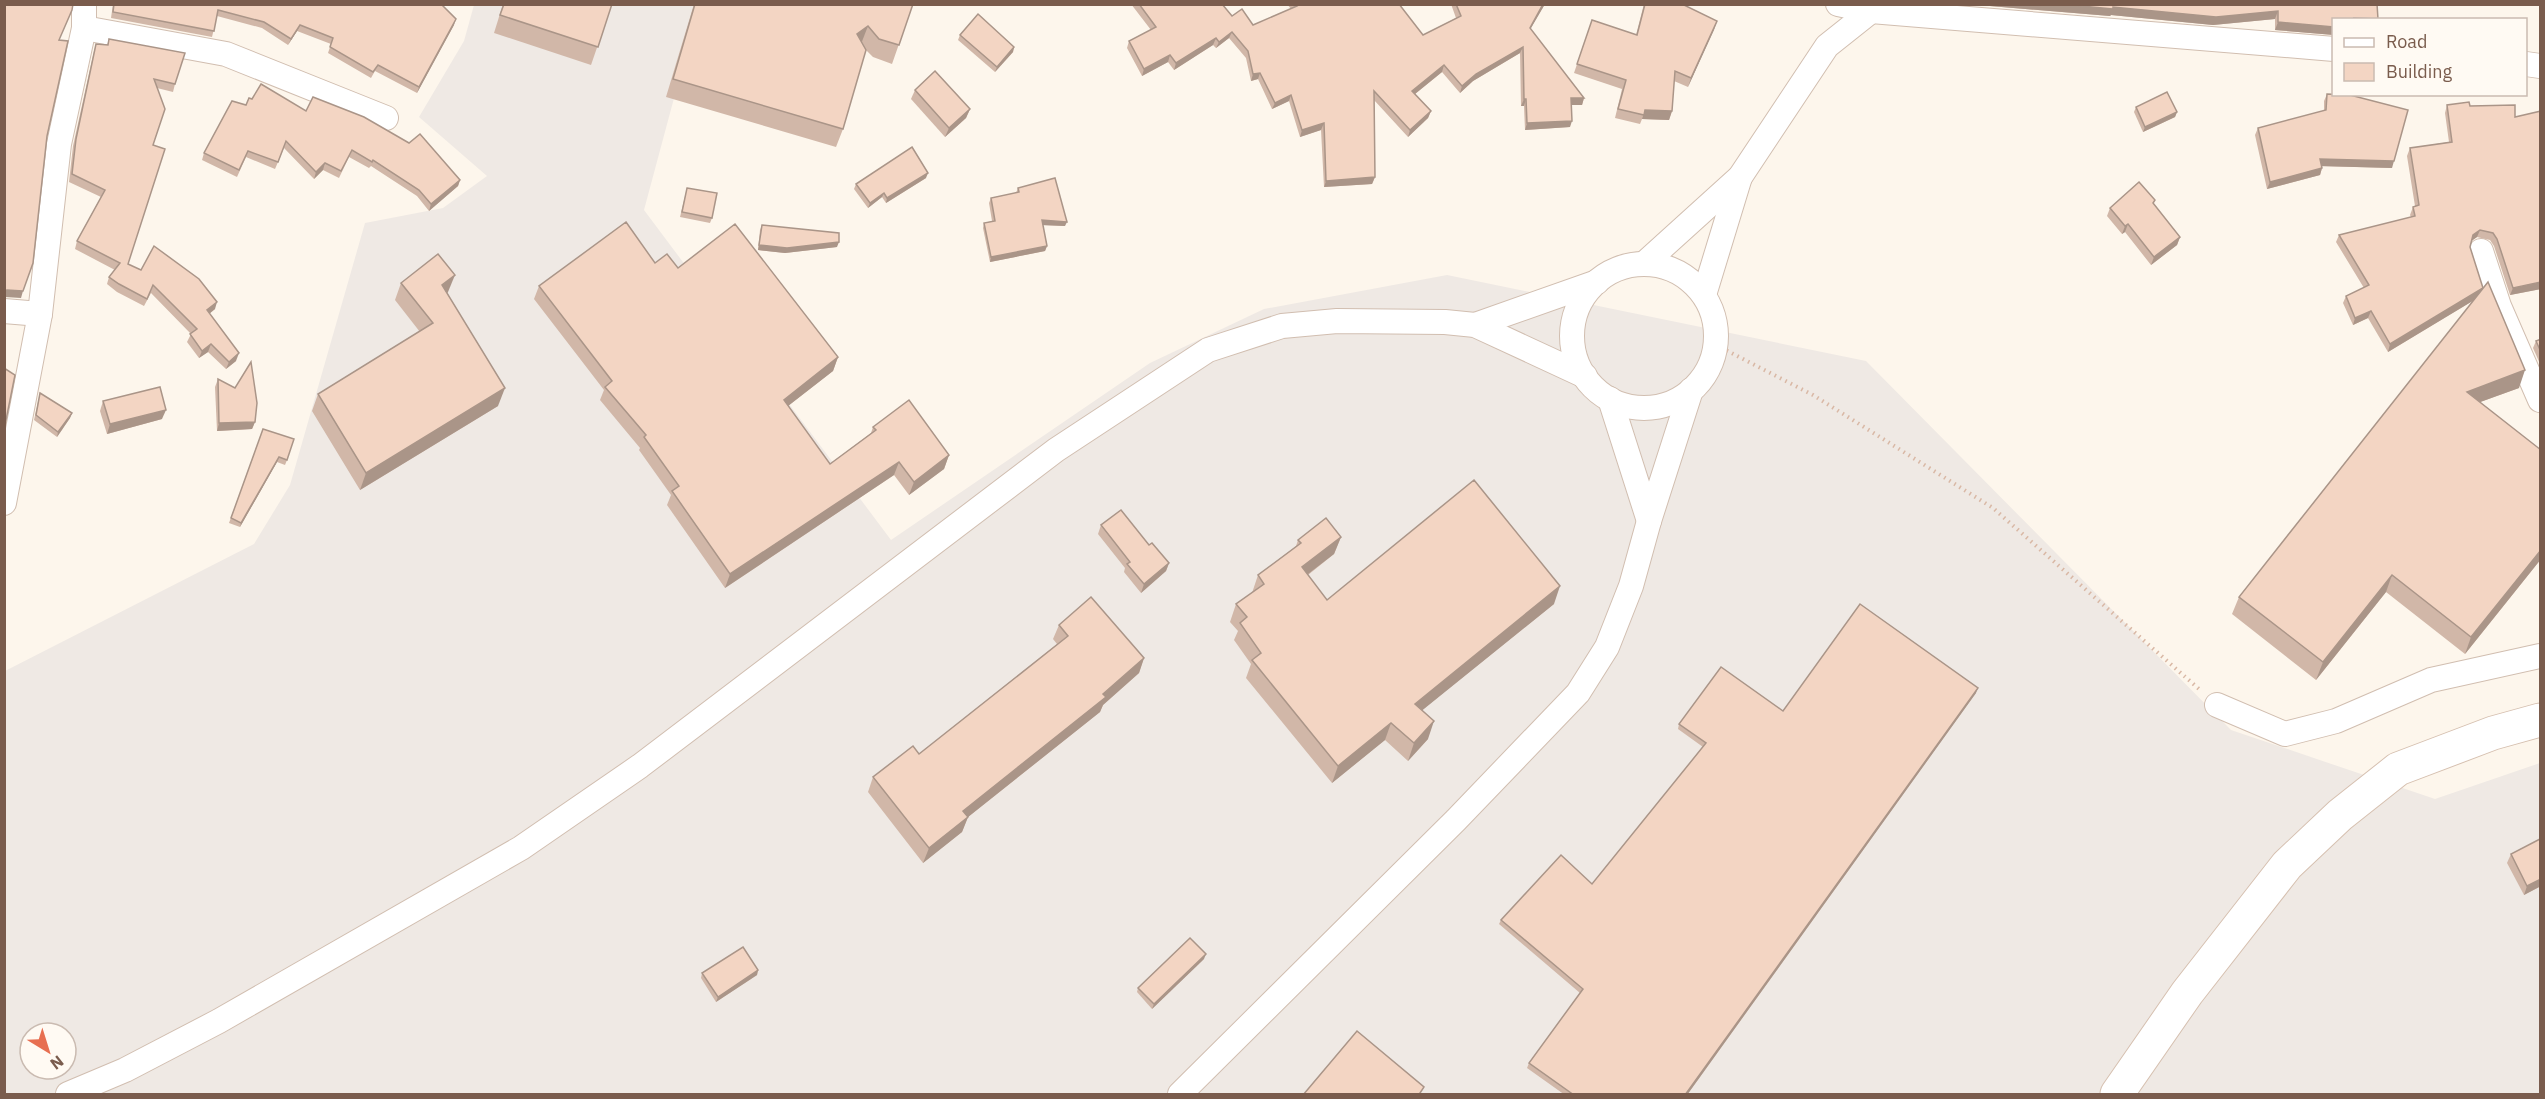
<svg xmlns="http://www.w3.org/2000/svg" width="2545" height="1099" viewBox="0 0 2545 1099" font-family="'IBM Plex Sans',sans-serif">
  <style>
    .industrial { fill: #efe9e4; fill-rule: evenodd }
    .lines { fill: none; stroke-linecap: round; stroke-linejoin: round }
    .street-casing { stroke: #d1beb0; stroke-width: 26 }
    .secondary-casing { stroke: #d6c0b0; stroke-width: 35 }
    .path { stroke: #d9b8a5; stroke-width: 4; stroke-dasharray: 1.5 4.5; stroke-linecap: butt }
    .street { stroke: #fff; stroke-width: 24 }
    .secondary { stroke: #fff; stroke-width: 33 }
    .wall { fill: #d1b7a8 }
    .shaded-wall { fill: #aa9588 }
    .building { fill: #f3d5c3; stroke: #aa9588; stroke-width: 1.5 }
  </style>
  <rect width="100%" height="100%" fill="#fdf6ec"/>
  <path class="industrial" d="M474 5H699L644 210 891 540 1150 363 1264 309 1447 275 1866 361 2231 730 2435 799 2540 763V1094H5V671L254 544 290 485 365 223 443 208 487 176 419 117 464 41ZM30 1033H66V1069H30Z"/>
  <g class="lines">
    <g class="street-casing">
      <g id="street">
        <polyline points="1838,4 1871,11 2334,49"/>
        <polyline points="84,28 226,54 386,118"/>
        <polyline points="2526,64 2540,66"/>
        <polyline points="2481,251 2499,306 2540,400"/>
        <polyline points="1645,263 1740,177 1827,46 1871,11"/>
        <circle cx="1644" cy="336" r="72"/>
        <polyline points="1704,295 1740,177"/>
        <polyline points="4,311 40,314"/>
        <polyline points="1475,325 1597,282"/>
        <polyline points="1610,399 1649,521"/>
        <polyline points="4,503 40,314 59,144 84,28 84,4"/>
        <polyline points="2217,705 2285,734 2336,721 2431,680 2540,656"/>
        <polyline points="68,1094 125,1070 219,1021 521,848 640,766 1056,450 1208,350 1282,326 1337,321 1445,322 1475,325 1585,376"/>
        <polyline points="1180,1094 1456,820 1578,693 1607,647 1631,586 1649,521 1691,390"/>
      </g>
    </g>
    <g class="secondary-casing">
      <polyline id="secondary" points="2117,1094 2187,993 2287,865 2340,815 2398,769 2493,733 2540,720"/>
    </g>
    <polyline class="path" points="1716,345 1813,395 1993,508 2199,689"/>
    <use href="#street" class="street"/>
    <use href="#secondary" class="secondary"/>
  </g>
  <g class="wall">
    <polygon points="113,4 441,4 454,25 417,93 375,71 371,78 328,53 331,44 297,31 288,45 262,28 217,16 212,37 111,18"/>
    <polygon points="503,4 612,4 591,65 494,33"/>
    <polygon points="694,4 913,4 892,64 873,57 866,50 843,129 836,147 666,97"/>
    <polygon points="1131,4 1222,4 1232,16 1253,25 1291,9 1287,4 1403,4 1401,7 1423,35 1456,18 1451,4 1545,4 1530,29 1584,98 1582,105 1571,105 1570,127 1525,130 1524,106 1521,106 1520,53 1473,81 1460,93 1442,72 1415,94 1431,111 1428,118 1408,137 1374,100 1375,177 1372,184 1324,187 1321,130 1300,137 1289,101 1272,109 1258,79 1251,81 1246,58 1229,38 1216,48 1213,45 1174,70 1168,62 1142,76 1127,48 1129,41 1151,30"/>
    <polygon points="1644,4 1682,4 1717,21 1688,87 1674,81 1672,111 1669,120 1642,119 1640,124 1615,118 1622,89 1574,73 1592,20 1636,35"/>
    <polygon points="1966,4 2377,4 2378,19 2378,20 2334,20 2334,35 2275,30 2275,19 2213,25 2111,15 2110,16"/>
    <polygon points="960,35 1014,47 1013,52 995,72 958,40"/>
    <polygon points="109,39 175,84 173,92 157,88 153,145 128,264 215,309 209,314 236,361 226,369 208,352 199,358 187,342 191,334 151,293 144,306 117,292 107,284 109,277 115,270 75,249 77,241 101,197 69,182 73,146 94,51 96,44 107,45"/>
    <polygon points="915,90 970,109 966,118 945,137 911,99"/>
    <polygon points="2327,94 2392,168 2322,166 2322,168 2320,175 2267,189 2255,135 2258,128 2324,111 2324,101"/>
    <polygon points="246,105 306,111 460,180 458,186 429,211 417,196 371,166 369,168 349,157 339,178 323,170 314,179 284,148 275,169 246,157 237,177 202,160 204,153"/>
    <polygon points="2447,105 2470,106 2515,117 2541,111 2541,289 2510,295 2494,246 2490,240 2477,237 2471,241 2470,247 2483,288 2519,388 2480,402 2541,450 2541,559 2465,654 2386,592 2316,680 2232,614 2239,597 2474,300 2388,352 2368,318 2353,325 2343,303 2346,296 2364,288 2336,242 2339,235 2411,217 2410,215 2413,207 2415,206 2407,156 2410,148 2449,142 2445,113"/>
    <polygon points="2136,107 2177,112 2175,117 2143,132 2134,112"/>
    <polygon points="926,178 886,203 882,197 868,208 854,189 856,184"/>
    <polygon points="687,188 712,218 710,223 680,217"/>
    <polygon points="1018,188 1065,226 1043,225 1047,246 1045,251 990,262 983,228 984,223 992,221 989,203 991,198 1016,193"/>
    <polygon points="2154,204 2180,237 2177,245 2151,265 2125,232 2122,234 2107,216 2110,208"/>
    <polygon points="762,225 837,247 785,253 758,250 760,230"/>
    <polygon points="655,263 678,268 838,357 833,371 788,406 830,464 871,433 873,427 949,455 944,469 909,495 894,475 725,588 667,505 671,495 639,450 640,448 600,400 604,390 534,299 539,286"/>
    <polygon points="401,283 448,292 447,294 498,406 360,490 312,411 318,394 420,332 395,300"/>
    <polygon points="2541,339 2541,366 2533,348 2536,341"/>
    <polygon points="218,379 255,422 252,429 217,431 215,387"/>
    <polygon points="40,393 72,413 70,418 57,437 34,420"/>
    <polygon points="103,401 162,419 107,434 100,411"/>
    <polygon points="263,429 287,460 285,465 277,462 240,527 229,523"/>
    <polygon points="1101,525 1149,545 1169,563 1166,571 1141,593 1124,572 1125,568 1098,534"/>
    <polygon points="1341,537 1334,554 1308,575 1327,600 1554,604 1422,710 1428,739 1408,761 1385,740 1332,783 1246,678 1251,664 1234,640 1238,631 1230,622 1236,604 1252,593 1258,575 1296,546 1298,540"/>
    <polygon points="1059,625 1144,658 1139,673 1103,705 1100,712 968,817 962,832 923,863 868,792 873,777 919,754 1057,644 1053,639"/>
    <polygon points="1976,693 1687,1095 1565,1095 1527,1068 1529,1063 1580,993 1499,924 1501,920 1592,884 1703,747 1678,729 1679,724 1783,711"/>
    <polygon points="2511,854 2541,886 2524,895 2507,863"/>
    <polygon points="1204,959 1152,1009 1137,992 1138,988"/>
    <polygon points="758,970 757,975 716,1002 701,978 702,973"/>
  </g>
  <g class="shaded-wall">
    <polygon points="1543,4 1545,4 1527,35 1530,28"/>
    <polygon points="1966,4 2060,4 2113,7 2278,11 2275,19 2213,25 2111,15 2110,16"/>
    <polygon points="2354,18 2378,19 2378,20 2354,20"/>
    <polygon points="456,19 454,25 417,93 419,87"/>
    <polygon points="1717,21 1714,30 1688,87 1691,78"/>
    <polygon points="2278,22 2334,27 2334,35 2275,30"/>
    <polygon points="300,25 297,31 288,45 291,39"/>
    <polygon points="868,26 861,44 857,34"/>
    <polygon points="1232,32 1229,38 1216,48 1219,42"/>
    <polygon points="1216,38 1213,45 1174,70 1176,63"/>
    <polygon points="1014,47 1013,52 995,72 997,67"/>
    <polygon points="1523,47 1520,53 1473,81 1460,93 1462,86 1476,74"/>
    <polygon points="1170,55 1168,62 1142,76 1144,69"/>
    <polygon points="1444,65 1442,72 1410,98 1412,91"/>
    <polygon points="1260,73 1258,79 1251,81 1253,74"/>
    <polygon points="1291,95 1289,101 1272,109 1275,103"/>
    <polygon points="1571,98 1584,98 1582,105 1569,105"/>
    <polygon points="1524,99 1526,99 1524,106 1521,106"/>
    <polygon points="970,109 966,118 945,137 949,128"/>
    <polygon points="1645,110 1672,111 1669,120 1642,119"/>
    <polygon points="1431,111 1428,118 1408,137 1410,130"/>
    <polygon points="2177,112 2175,117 2143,132 2145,127"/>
    <polygon points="1572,121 1570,127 1525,130 1527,123"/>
    <polygon points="1324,123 1321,130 1300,137 1302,130"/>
    <polygon points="2320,159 2394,161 2392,168 2317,166"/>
    <polygon points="325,163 323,170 314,179 316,172"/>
    <polygon points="2322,168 2320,175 2267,189 2270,182"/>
    <polygon points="928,173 926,178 886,203 887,198"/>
    <polygon points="1375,177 1372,184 1324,187 1326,181"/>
    <polygon points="460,180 458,186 429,211 431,204"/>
    <polygon points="884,193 882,197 868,208 870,203"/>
    <polygon points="1042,220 1067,222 1065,226 1040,225"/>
    <polygon points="2128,224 2125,232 2122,234 2125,226"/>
    <polygon points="2480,230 2477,237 2470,242 2473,235"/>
    <polygon points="2180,237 2177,245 2151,265 2154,257"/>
    <polygon points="839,242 837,247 785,253 758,250 759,245"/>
    <polygon points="1047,246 1045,251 990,262 991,257"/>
    <polygon points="455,275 448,292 435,303 442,285"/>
    <polygon points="2541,282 2541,289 2510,295 2513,288"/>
    <polygon points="2483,288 2481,296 2388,352 2390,344"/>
    <polygon points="7,290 23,291 21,298 5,297 4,291"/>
    <polygon points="217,302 215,309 204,318 207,310"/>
    <polygon points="2371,311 2368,318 2353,325 2355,318"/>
    <polygon points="211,344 208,352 199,358 202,351"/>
    <polygon points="239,353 236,361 226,369 229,362"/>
    <polygon points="838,357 833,371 779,413 784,400"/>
    <polygon points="2525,370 2519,388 2461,409 2467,392"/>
    <polygon points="505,388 498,406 360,490 366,473"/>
    <polygon points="166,410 162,419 107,434 110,424"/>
    <polygon points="72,413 70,418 57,437 58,432"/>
    <polygon points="255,422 252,429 217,431 219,423"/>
    <polygon points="949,455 944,469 909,495 914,482"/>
    <polygon points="279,457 277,462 240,527 241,523"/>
    <polygon points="899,462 894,475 725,588 730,574"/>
    <polygon points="1341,537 1334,554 1295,584 1302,567"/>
    <polygon points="2541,550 2541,559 2465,654 2471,637"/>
    <polygon points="1169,563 1166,571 1141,593 1144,584"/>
    <polygon points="2392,575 2386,592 2316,680 2323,662"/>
    <polygon points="1560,586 1554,604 1409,721 1415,704"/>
    <polygon points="1144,658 1139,673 1103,705 1100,712 958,825 968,817 962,832 923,863 929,848 963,811 1103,694"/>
    <polygon points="1978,688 1976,693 1687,1095 1685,1095"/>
    <polygon points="1434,721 1428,739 1408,761 1414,743"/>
    <polygon points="1391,723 1385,740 1332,783 1338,766"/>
    <polygon points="2541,879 2541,886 2524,895 2527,886"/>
    <polygon points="1206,954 1204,959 1152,1009 1154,1004"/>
    <polygon points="758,970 757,975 716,1002 718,997"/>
  </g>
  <g class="building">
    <polygon points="4,4 73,4 72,10 59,40 68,41 47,136 33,263 23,291 7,290 4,291"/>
    <polygon points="114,4 441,4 456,19 419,87 378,65 373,72 330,47 333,38 300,25 291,39 264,22 218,10 214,31 113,12"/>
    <polygon points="504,4 612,4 598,47 500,15"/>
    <polygon points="695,4 913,4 899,45 879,39 868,26 857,34 866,50 843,129 673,79"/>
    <polygon points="1139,4 1222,4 1232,16 1242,9 1253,25 1297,6 1295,4 1399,4 1423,35 1461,16 1456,4 1543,4 1530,28 1584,98 1571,98 1572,121 1527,123 1526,99 1524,99 1523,47 1476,74 1462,86 1444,65 1412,91 1431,111 1410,130 1374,91 1375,177 1326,181 1324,123 1302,130 1291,95 1275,103 1260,73 1253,74 1248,51 1232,32 1219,42 1216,38 1176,63 1170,55 1144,69 1129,41 1156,27"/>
    <polygon points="1645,4 1682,4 1717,21 1691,78 1675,71 1672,111 1645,110 1644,115 1618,109 1626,80 1577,64 1592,20 1637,35"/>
    <polygon points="2060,4 2377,4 2378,19 2354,18 2355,20 2334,20 2334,27 2278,22 2278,11 2216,17 2113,7 2113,9"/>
    <polygon points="978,14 1014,47 997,67 960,35"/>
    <polygon points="109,39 185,53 175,84 154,79 165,109 153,145 165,149 128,264 141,270 154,246 199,279 217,302 207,310 239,353 229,362 211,344 202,351 190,334 197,329 153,285 147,299 119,284 109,277 120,263 77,241 105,190 72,174 76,139 96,44 108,45"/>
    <polygon points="935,71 970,109 949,128 915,90"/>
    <polygon points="261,84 306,111 313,97 364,117 409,143 420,134 460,180 431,204 419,190 373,160 372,162 352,150 341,171 325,163 316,172 286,141 278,162 248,151 239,170 204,153 232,101 246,105 249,98 252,99"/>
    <polygon points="2167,92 2177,112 2145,127 2136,107"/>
    <polygon points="2327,94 2350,95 2408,110 2394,161 2320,159 2322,168 2270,182 2258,128 2326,110"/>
    <polygon points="2469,102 2470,106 2515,105 2515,117 2541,111 2541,282 2513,288 2497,239 2493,233 2480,230 2473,235 2470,247 2483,288 2390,344 2371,311 2355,318 2346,296 2369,285 2339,235 2415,216 2413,207 2419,205 2410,148 2452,142 2447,105"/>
    <polygon points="912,147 928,173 887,198 884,193 870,203 856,184"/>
    <polygon points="1055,178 1067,222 1042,220 1047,246 991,257 984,223 995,221 991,198 1019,192 1018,188"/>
    <polygon points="2139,182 2155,200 2153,203 2180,237 2154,257 2128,224 2125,226 2110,208"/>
    <polygon points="687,188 717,193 712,218 682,212"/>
    <polygon points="626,222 655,263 667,254 678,268 735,224 838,357 784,400 830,464 876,430 873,427 909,400 949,455 914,482 899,462 730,574 672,491 679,486 644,437 646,435 605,387 612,381 539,286"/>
    <polygon points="762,225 839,233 839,242 787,248 759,245"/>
    <polygon points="438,254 455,275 442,285 505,388 366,473 318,394 433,323 401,283"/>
    <polygon points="2488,282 2525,370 2467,392 2541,450 2541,550 2471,637 2392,575 2323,662 2239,597"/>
    <polygon points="2541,339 2541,352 2536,341"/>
    <polygon points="251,362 257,403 255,422 219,423 218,379 235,388"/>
    <polygon points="4,368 15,375 4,430"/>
    <polygon points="160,387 166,410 110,424 103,401"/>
    <polygon points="40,393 72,413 58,432 36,415"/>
    <polygon points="263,429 294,439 287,460 279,457 241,523 231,518"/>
    <polygon points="1474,480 1560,586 1415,704 1434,721 1414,743 1391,723 1338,766 1252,660 1261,653 1240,623 1247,617 1236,604 1264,584 1258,575 1301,543 1298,540 1326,518 1341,537 1302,567 1327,600"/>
    <polygon points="1121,510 1149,545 1152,543 1169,563 1144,584 1127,564 1130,562 1101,525"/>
    <polygon points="1091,597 1144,658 1103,694 1106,697 963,811 968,817 929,848 873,777 913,746 919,754 1068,636 1059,625"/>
    <polygon points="1860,604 1978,688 1685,1095 1574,1095 1529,1063 1583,989 1501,920 1561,855 1592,884 1706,743 1679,724 1721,667 1783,711"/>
    <polygon points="2540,839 2541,840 2541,879 2527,886 2511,854"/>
    <polygon points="1190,938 1206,954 1154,1004 1138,988"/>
    <polygon points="743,947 758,970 718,997 702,973"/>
    <polygon points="1357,1031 1424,1087 1420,1093 1422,1095 1303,1095"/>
  </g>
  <rect width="2545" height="1099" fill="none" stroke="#7a5c4d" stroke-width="12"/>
  <rect x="2332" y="18" width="195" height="78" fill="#fffaf3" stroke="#cabbb1" stroke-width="1.5"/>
  <rect x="2344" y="38" width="30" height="9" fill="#ffffff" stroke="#cabbb1" stroke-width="1.5"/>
  <text x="2386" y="48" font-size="18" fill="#7a5c4d">Road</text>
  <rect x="2344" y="63" width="30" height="18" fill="#f3d5c3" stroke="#cabbb1" stroke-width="1.5"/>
  <text x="2386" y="78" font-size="18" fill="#7a5c4d">Building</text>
  <g transform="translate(48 1051) rotate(142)"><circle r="28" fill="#fffaf3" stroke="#cabbb1" stroke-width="1.5"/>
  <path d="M0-4.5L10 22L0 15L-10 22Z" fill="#e76f51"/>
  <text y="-9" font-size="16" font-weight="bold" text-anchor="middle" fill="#7a5c4d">N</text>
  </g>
</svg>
